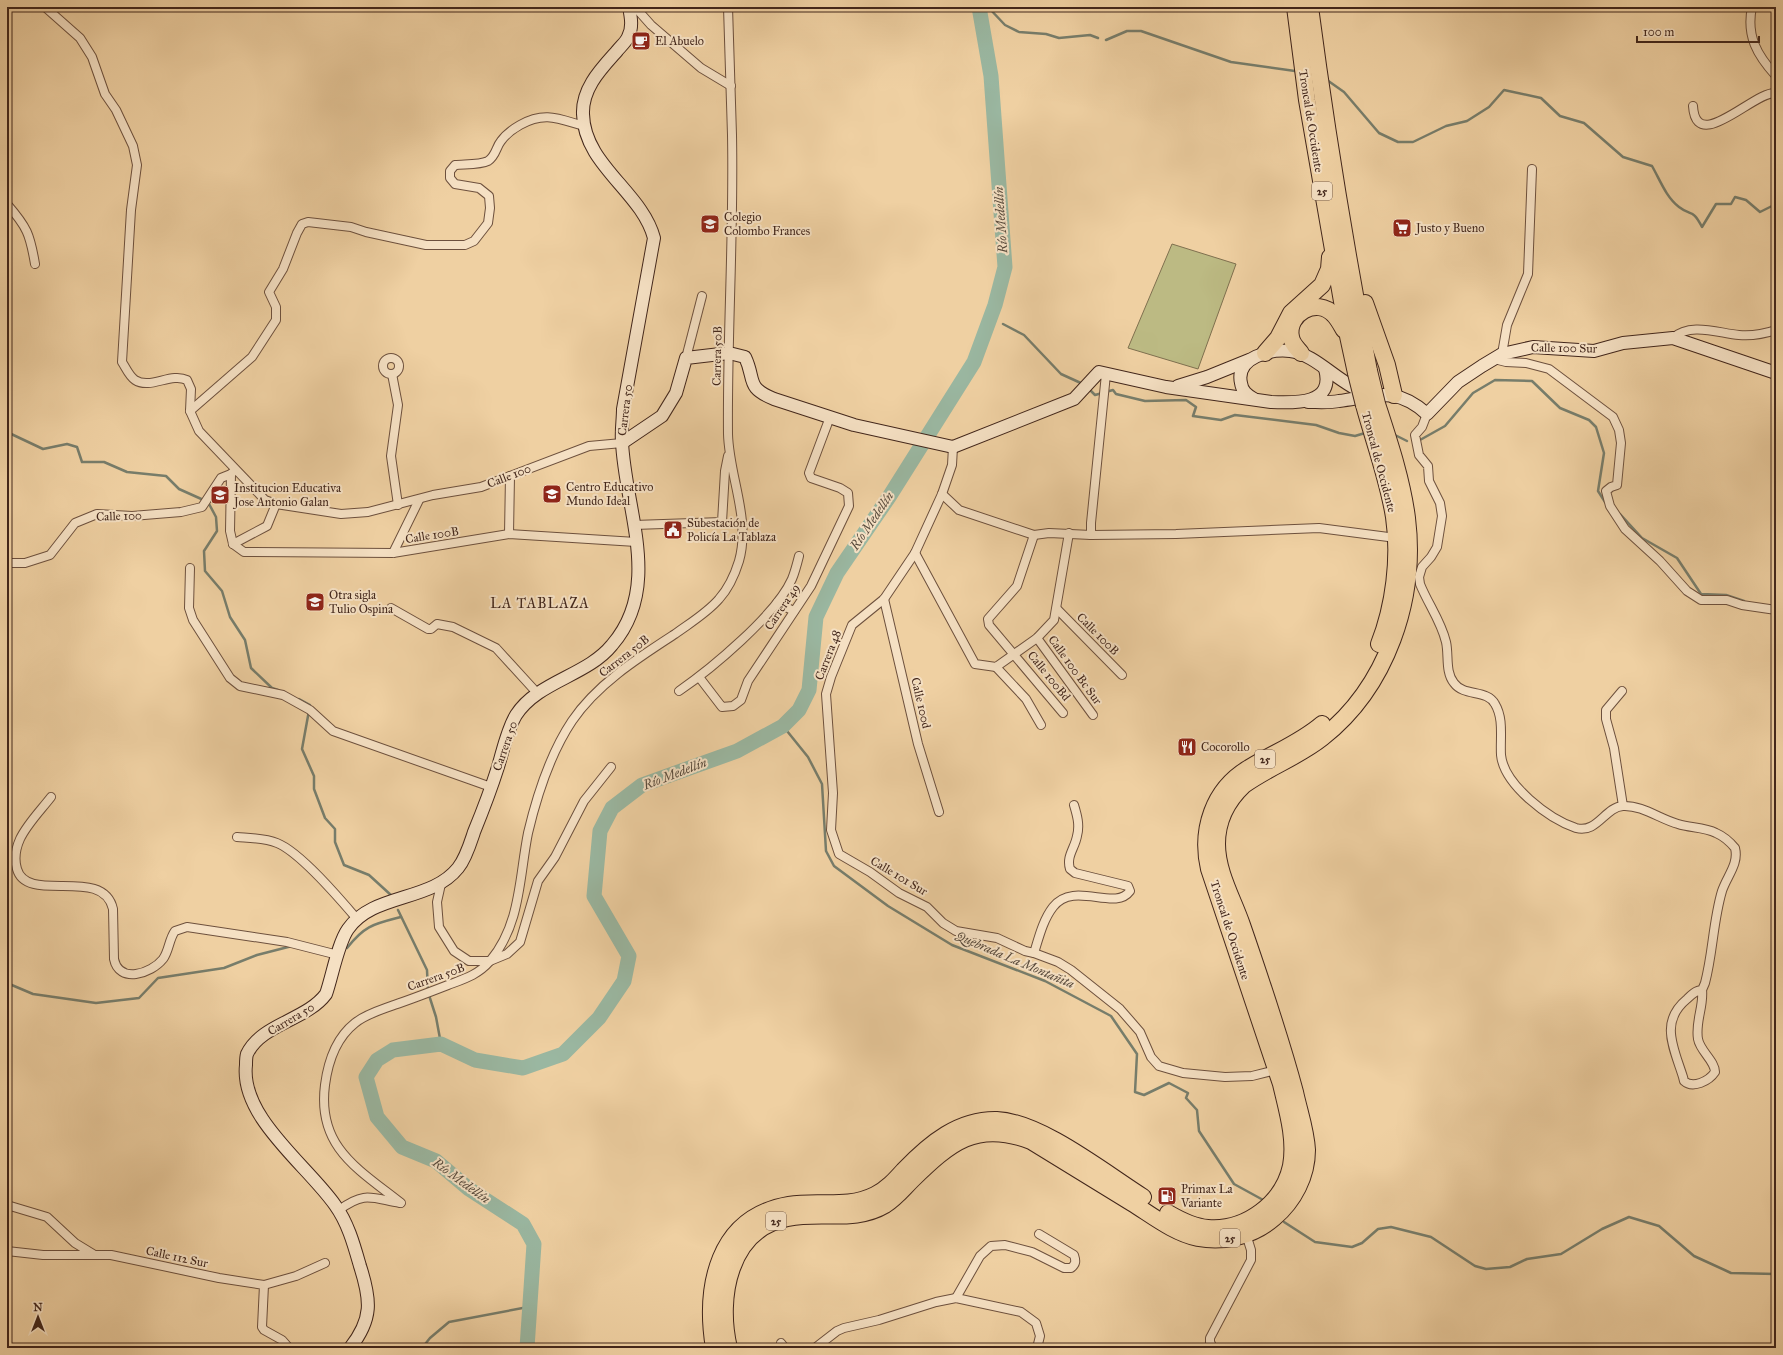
<svg xmlns="http://www.w3.org/2000/svg" width="1783" height="1355" viewBox="0 0 1783 1355" font-family="'IM FELL Great Primer',serif">
  <style>
    .green { fill: #bcba83; stroke: #7f704f }
    .lines { fill: none; stroke-linecap: round; stroke-linejoin: round }
    .stream { stroke: #777d6b; stroke-width: 2.5 }
    .river { stroke: #9ab7a1; stroke-width: 15 }
    .street-casing { stroke: #6d503d; stroke-width: 10 }
    .secondary-casing { stroke: #42261b; stroke-width: 14 }
    .highway-casing { stroke: #42261b; stroke-width: 18 }
    .street { stroke: #f5e0c3; stroke-width: 8 }
    .secondary { stroke: #f5e0c3; stroke-width: 12 }
    .highway { stroke: #efd0a2; stroke-width: 16 }
    .highway-bridge-casing { stroke: #42261b; stroke-width: 18; stroke-linecap: butt }
    .highway-bridge { stroke: #efd0a2; stroke-width: 16 }
    .labels { text-anchor: middle; dominant-baseline: central; stroke-width: 4; stroke-linejoin: round; paint-order: stroke }
    .shield { fill: #f5e0c3; stroke: #785e4d; stroke-width: 1 }
    .shield-label { font-size: 11px; font-weight: bold; fill: #42261b }
    .poi-label { font-size: 12px; fill: #42261b; stroke: #f5e0c3; text-anchor: start }
    .street-label { font-size: 12px; fill: #42261b; stroke: #f5e0c3 }
    .water-label { font-size: 13px; font-style: italic; fill: #584a3c; stroke: #f5e0c3 }
    .quarter-label { font-size: 14px; letter-spacing: 1px; fill: #42261b; stroke: #f5e0c3 }
  </style>
  <rect width="100%" height="100%" fill="#efd0a2"/>
  <filter id="stains"><feTurbulence type="fractalNoise" baseFrequency=".005" numOctaves="4"/><feColorMatrix values="0 0 0 0 .2 0 0 0 0 .09 0 0 0 0 .02 0 0 0 .5 -.17"/></filter>
  <radialGradient id="worn" r=".72"><stop offset=".6" stop-color="#630" stop-opacity="0"/><stop offset="1" stop-color="#630" stop-opacity=".3"/></radialGradient>
  <polygon class="green" points="1172,244 1236,264 1198,369 1128,348"/>
  <g class="lines">
    <g class="stream">
      <polyline points="988,7 1005,25 1019,32 1046,34 1059,38 1090,35 1098,38"/>
      <polyline points="1106,40 1127,31 1141,31 1231,62 1295,71"/>
      <path d="M1327 80 1344 92 1379 133 1398 142H1413L1446 126 1467 121 1489 107 1504 90 1541 98 1560 116 1584 123 1623 157 1652 166C1660 180 1666 197 1679 207 1692 217 1692 208 1702 227L1716 204H1731L1735 197 1746 200 1760 212 1776 204"/>
      <polyline points="1003,324 1024,335 1061,374 1083,384"/>
      <polyline points="1088,388 1095,395 1113,390 1116,394 1145,401 1186,400 1196,407 1193,416 1221,420 1235,415 1316,425 1339,433 1355,436 1365,433"/>
      <polyline points="7,432 43,449 67,444 77,447 82,462 104,462 127,472 166,476 179,489 208,502 216,517 217,531 204,551 205,571 222,591 230,617 245,640 251,668 272,688 278,690"/>
      <polyline points="1395,435 1407,441"/>
      <polyline points="1420,440 1445,426 1473,393 1495,380 1532,381 1560,408 1589,420 1596,427 1604,453 1598,491 1605,502"/>
      <polyline points="1620,514 1642,538 1677,558 1701,594 1726,595 1744,601"/>
      <polyline points="299,699 310,705 302,749 314,776 314,789 325,818 335,829 335,842 344,865 369,875 392,896"/>
      <polyline points="783,726 808,757 822,784 826,851 834,866 888,906 952,945 1045,981 1111,1016 1137,1054 1135,1092 1144,1095 1169,1083 1188,1093 1186,1098 1197,1110 1199,1131 1234,1184 1265,1201"/>
      <polyline points="398,910 427,970 428,992 436,1017 441,1044"/>
      <path d="M347 948C365 925 374 924 401 917"/>
      <polyline points="7,983 33,994 96,1003 139,998 158,978 224,968 257,955 292,946"/>
      <polyline points="1284,1222 1315,1242 1352,1247 1362,1243 1378,1229 1391,1227 1431,1237 1475,1266 1486,1269 1510,1267 1527,1259 1561,1254 1602,1229 1629,1217 1659,1226 1694,1256 1731,1273 1776,1274"/>
      <polyline points="422,1348 430,1338 449,1322 528,1307"/>
    </g>
    <polyline class="river" points="527,1348 534,1244 523,1224 469,1189 436,1161 402,1147 377,1117 366,1077 377,1060 393,1050 441,1044 475,1060 523,1068 563,1054 599,1018 624,981 629,956 594,896 600,831 612,808 642,785 737,751 783,726 799,710 809,690 816,617 837,573 889,497 974,362 995,305 1005,267 991,76 979,7"/>
    <g class="street-casing">
      <g id="street">
        <path d="M45 7 80 38 92 57 105 94 116 110 133 146 137 165 131 210 122 362C126 368 129 376 135 380 150 390 171 372 187 380L191 389 190 411 199 431 265 500 276 504 341 514 368 512 433 495 481 487 589 446 622 443"/>
        <polyline points="635,7 651,25 701,68 731,86"/>
        <path d="M1752 7C1746 36 1757 55 1776 76"/>
        <path d="M1693 106C1696 156 1755 90 1776 93"/>
        <path d="M7 204C27 227 30 234 35 264"/>
        <path d="M1673 338C1690 322 1718 333 1739 335 1751 336 1764 334 1776 330"/>
        <polyline points="1502,354 1507,325 1528,274 1532,169"/>
        <circle cx="391" cy="366" r="8"/>
        <polyline points="686,358 702,296"/>
        <polyline points="1494,359 1506,362 1526,363 1549,369 1613,417 1619,430 1621,443 1617,485 1611,487 1606,491 1610,506 1625,529 1660,561 1687,591 1701,600 1727,600 1742,605 1776,610"/>
        <polyline points="392,374 398,405 391,456 398,505"/>
        <polyline points="1106,374 1091,523 1091,535 1176,534 1319,528 1396,538"/>
        <path d="M190 411 252 357 276 320V307L269 292 283 269 297 233 302 224 308 222 351 227 366 232 426 245H465L474 241 488 223 490 208 489 196 479 188 455 184 450 178V171L455 165C464 164 480 165 488 161 496 156 496 147 501 141 506 134 513 129 520 125 545 111 559 119 584 126"/>
        <path d="M1427 414 1422 427 1415 435 1419 455 1428 466 1429 481 1440 503 1442 516 1437 547 1431 557 1422 567 1419 577 1420 584C1428 604 1441 621 1446 642 1449 655 1445 672 1454 683 1464 697 1487 689 1495 704 1504 719 1500 738 1501 755 1504 785 1549 819 1576 828 1597 834 1605 807 1623 806 1642 805 1660 819 1678 824 1690 828 1704 827 1716 833 1723 836 1730 842 1735 848 1739 864 1727 876 1722 891 1713 921 1713 953 1705 983L1702 990C1696 990 1691 995 1687 999 1659 1022 1674 1048 1683 1077L1684 1081C1693 1089 1709 1081 1715 1072 1715 1061 1700 1051 1698 1039 1695 1022 1704 1006 1702 990"/>
        <path d="M953 447 952 465 942 494 915 553 884 599 852 625 831 677 826 694 833 793 831 830 839 854 870 872 899 893 927 907 943 923 956 931 997 938 1025 951 1034 953C1039 937 1043 920 1053 907 1074 880 1115 912 1130 891L1128 886 1075 873 1070 869C1066 856 1075 848 1077 836 1080 825 1077 815 1074 805"/>
        <polyline points="942,494 959,510 1034,535 1049,533 1091,535"/>
        <polyline points="634,525 722,522 725,471 728,456"/>
        <polyline points="509,534 510,476"/>
        <polyline points="1034,535 1017,586 988,619 989,625 1063,713"/>
        <polyline points="233,544 244,552 393,553 509,534 636,542"/>
        <polyline points="233,544 230,531 231,474 234,471"/>
        <polyline points="233,544 267,526 276,504"/>
        <polyline points="393,553 419,500"/>
        <polyline points="915,553 975,664 996,667 1037,638 1054,620 1069,533"/>
        <polyline points="7,563 25,563 50,555 75,523 97,514 132,516 181,512 202,507 221,478 231,474"/>
        <polyline points="190,568 189,608 193,620 230,678 240,686 283,695 310,710 333,731 491,787"/>
        <polyline points="884,599 918,744 939,812"/>
        <polyline points="777,603 794,611"/>
        <polyline points="391,608 428,629 431,629 437,624 453,627 496,648 538,694"/>
        <polyline points="1057,609 1122,675"/>
        <polyline points="1037,638 1093,715"/>
        <polyline points="996,667 1026,699 1041,725"/>
        <polyline points="699,677 722,707 733,706 741,700 748,681 811,586 849,506 848,493 840,488 811,478 809,473 830,417"/>
        <path d="M679 691C711 669 776 615 792 579 795 572 797 564 799 556"/>
        <polyline points="1622,691 1606,710 1606,719 1614,748 1623,806"/>
        <path d="M51 797C41 810 27 824 20 839 16 848 14 859 17 869 27 905 103 865 113 909L114 959C119 984 151 974 163 959 169 951 169 939 175 931L187 927 287 942 338 955"/>
        <path d="M237 837C250 838 265 838 277 843 300 852 340 899 357 919"/>
        <polyline points="441,884 437,902 439,927 454,951 469,961 490,961 507,954 520,942 538,881 555,857 584,801 611,767"/>
        <polyline points="1034,953 1058,962 1071,970 1120,1009 1140,1032 1151,1057 1159,1066 1183,1073 1225,1077 1252,1076 1276,1070"/>
        <path d="M401 1203C358 1169 317 1147 325 1085 328 1062 336 1038 355 1023 366 1014 381 1010 394 1005 412 999 430 992 448 985 464 979 478 975 490 961 521 924 519 878 528 833 537 795 550 754 572 721 597 684 638 658 675 634 690 623 707 613 719 599 728 589 735 574 739 561 751 519 729 476 728 434 727 335 734 235 732 135 731 92 729 50 728 7"/>
        <polyline points="7,1205 47,1217 75,1243 93,1254"/>
        <path d="M339 1210C365 1191 371 1198 400 1203"/>
        <polyline points="7,1251 43,1255 111,1255 219,1278 264,1285 262,1327 264,1330 282,1340 289,1348"/>
        <polyline points="264,1285 296,1276 325,1263"/>
        <path d="M956 1298 980 1256 991 1246 1005 1245 1032 1252 1064 1268H1071C1076 1264 1076 1261 1074 1255L1039 1234"/>
        <polyline points="781,1343 785,1348"/>
        <polyline points="815,1348 837,1331 844,1328 879,1320 936,1302 956,1298 1021,1312 1036,1323 1040,1336 1037,1348"/>
        <polyline points="1213,1348 1210,1342 1210,1338 1251,1260 1251,1250 1246,1234"/>
      </g>
    </g>
    <g class="secondary-casing">
      <g id="secondary">
        <polyline points="1178,386 1207,377 1249,360"/>
        <path d="M1254 399C1247 395 1242 391 1241 383 1235 357 1271 349 1290 351 1316 354 1339 384 1367 394"/>
        <path d="M1308 402C1318 402 1329 403 1339 401 1376 396 1396 386 1427 414L1458 382 1482 366 1502 354 1533 347 1594 351 1623 343 1673 338 1776 373"/>
        <path d="M622 443 662 416 676 393 686 358 729 353 745 357C756 380 745 387 774 399L854 425 953 447 1074 399 1099 372 1166 387 1271 402C1295 403 1335 405 1325 369"/>
        <path d="M350 1348C373 1319 371 1300 360 1266 354 1245 348 1223 335 1205 307 1165 240 1117 246 1065 246 1062 246 1057 247 1054 261 1024 307 1020 326 994 332 977 338 943 348 929 373 893 431 902 458 868 466 858 470 844 474 832 483 810 491 789 498 767 503 750 507 730 516 715 538 681 587 676 612 645 663 586 625 510 622 442 621 431 623 420 623 409L654 238C642 192 584 165 583 114 582 88 601 69 617 51 620 47 626 42 628 37 633 28 631 17 629 7"/>
      </g>
    </g>
    <g class="highway-casing">
      <g id="highway">
        <polyline points="1295,7 1307,100 1348,336 1356,373"/>
        <path d="M1310 7C1326 129 1346 250 1369 371"/>
        <polyline points="1365,303 1387,365 1394,395"/>
        <polyline points="1265,353 1278,338 1291,313 1322,285 1329,269 1330,257"/>
        <path d="M1301 353C1297 348 1292 344 1291 337 1286 314 1317 296 1334 315 1338 319 1341 325 1344 330"/>
        <path d="M1364 405C1374 442 1388 479 1394 517 1400 558 1394 606 1379 644"/>
        <path d="M1168 1213C1180 1220 1193 1227 1208 1228 1246 1231 1283 1203 1291 1166 1296 1139 1287 1110 1281 1084L1209 869C1200 830 1213 789 1249 768 1273 753 1300 743 1322 724"/>
        <path d="M714 1348C704 1287 717 1217 789 1205 818 1200 847 1209 875 1195 887 1189 895 1180 904 1170 930 1143 959 1119 997 1120 1041 1122 1105 1173 1143 1197"/>
        <path d="M729 1348C717 1298 729 1229 788 1218 821 1211 855 1223 885 1205 896 1198 903 1189 912 1180 950 1143 976 1120 1031 1141 1065 1162 1099 1183 1132 1203 1153 1216 1174 1233 1198 1238 1225 1243 1253 1236 1274 1218 1294 1201 1307 1176 1307 1150 1306 1130 1299 1111 1295 1092 1280 1036 1261 980 1242 925 1233 899 1217 872 1217 844 1217 820 1227 801 1244 785 1269 767 1298 757 1322 738 1387 687 1417 599 1407 518 1402 479 1389 441 1377 404"/>
      </g>
    </g>
    <use href="#street" class="street"/>
    <use href="#secondary" class="secondary"/>
    <use href="#highway" class="highway"/>
    <g class="highway-bridge-casing">
      <g id="highway-bridge">
        <polyline points="1369,371 1377,404"/>
        <polyline points="1356,373 1364,405"/>
      </g>
    </g>
    <use href="#highway-bridge" class="highway-bridge"/>
  </g>
  <defs>
    <g id="cafe-square" transform="scale(1)"><rect x="-9" y="-9" width="18" height="18" rx="4" fill="#8f2418" stroke="#f5e0c3"/><path d="M-5.5-4.5H6V0H3Q3 3.5 0 3.5H-2.5Q-5.5 3.5-5.5 0ZM3-3.2v2h1.7v-2ZM-6 4.5H4V6H-6Z" fill="#fff"/></g>
    <g id="school-square" transform="scale(1)"><rect x="-9" y="-9" width="18" height="18" rx="4" fill="#8f2418" stroke="#f5e0c3"/><path d="M0-5L7-2L0 1L-7-2ZM-4 1L0 2.5L4 1V4Q0 6-4 4Z" fill="#fff"/></g>
    <g id="supermarket-square" transform="scale(1)"><rect x="-9" y="-9" width="18" height="18" rx="4" fill="#8f2418" stroke="#f5e0c3"/><path d="M-6-5.5h2.5l.6 2H6L4.5 2H-2.5L-4.4-4H-6ZM-1.5 3.2a1.3 1.3 0 1 0 .1 0ZM3 3.2a1.3 1.3 0 1 0 .1 0Z" fill="#fff"/></g>
    <g id="civic-square" transform="scale(1)"><rect x="-9" y="-9" width="18" height="18" rx="4" fill="#8f2418" stroke="#f5e0c3"/><path d="M-.6-6.5H3V-4.5H.6V-3L4-1V1h2V6H-6V1h2V-1L-.6-3ZM-1.2 2.5V6h2.4V2.5Z" fill="#fff"/></g>
    <g id="restaurant-square" transform="scale(1)"><rect x="-9" y="-9" width="18" height="18" rx="4" fill="#8f2418" stroke="#f5e0c3"/><path d="M-5-6h1v4h1v-4h1v4h1v-4h1v5L-1.5 .5V6h-2V.5L-5-1ZM5-6V6H3V1.5H1.5Q1.5-4 5-6Z" fill="#fff"/></g>
    <g id="fuel-square" transform="scale(1)"><rect x="-9" y="-9" width="18" height="18" rx="4" fill="#8f2418" stroke="#f5e0c3"/><path d="M-5.5-6h7V0h2V4h1.3V-2.5L3-4.5l.8-.8L6-3V5H2.5V1h-1V6h-7ZM-4.2-4.7v3.2H.2V-4.7Z" fill="#fff"/></g>
  </defs>
  <g fill-rule="evenodd">
    <use href="#cafe-square" x="641" y="41"/>
    <use href="#school-square" x="710" y="224"/>
    <use href="#supermarket-square" x="1402" y="228"/>
    <use href="#school-square" x="552" y="494"/>
    <use href="#school-square" x="220" y="495"/>
    <use href="#civic-square" x="673" y="530"/>
    <use href="#school-square" x="315" y="602"/>
    <use href="#restaurant-square" x="1187" y="747"/>
    <use href="#fuel-square" x="1167" y="1196"/>
  </g>
  <g class="labels">
    <g class="shield">
      <rect x="1312" y="182" width="20" height="18" rx="3"/>
      <rect x="1255" y="750" width="20" height="18" rx="3"/>
      <rect x="766" y="1212" width="20" height="18" rx="3"/>
      <rect x="1220" y="1229" width="20" height="18" rx="3"/>
    </g>
    <g class="shield-label">
      <text x="1322" y="191">25</text>
      <text x="1265" y="759">25</text>
      <text x="776" y="1221">25</text>
      <text x="1230" y="1238">25</text>
    </g>
    <g class="poi-label">
      <text x="655" y="41">El Abuelo</text>
      <text x="724" y="217">Colegio<tspan x="724" dy="14">Colombo Frances</tspan></text>
      <text x="1416" y="228">Justo y Bueno</text>
      <text x="566" y="487">Centro Educativo<tspan x="566" dy="14">Mundo Ideal</tspan></text>
      <text x="234" y="488">Institucion Educativa<tspan x="234" dy="14">Jose Antonio Galan</tspan></text>
      <text x="687" y="523">Subestación de<tspan x="687" dy="14">Policía La Tablaza</tspan></text>
      <text x="329" y="595">Otra sigla<tspan x="329" dy="14">Tulio Ospina</tspan></text>
      <text x="1201" y="747">Cocorollo</text>
      <text x="1181" y="1189">Primax La<tspan x="1181" dy="14">Variante</tspan></text>
    </g>
    <g class="street-label">
      <text transform="translate(1311 121) rotate(81)">Troncal de Occidente</text>
      <text transform="translate(1564 348) rotate(1)">Calle 100 Sur</text>
      <text transform="translate(717 356) rotate(-89)">Carrera 50B</text>
      <text transform="translate(625 410) rotate(-83)">Carrera 50</text>
      <text transform="translate(1379 462) rotate(75)">Troncal de Occidente</text>
      <text transform="translate(509 476) rotate(-21)">Calle 100</text>
      <text transform="translate(119 516) rotate(-2)">Calle 100</text>
      <text transform="translate(432 535) rotate(-9)">Calle 100B</text>
      <text transform="translate(782 607) rotate(-56)">Carrera 49</text>
      <text transform="translate(1098 634) rotate(45)">Calle 100B</text>
      <text transform="translate(828 655) rotate(-69)">Carrera 48</text>
      <text transform="translate(624 656) rotate(-38)">Carrera 50B</text>
      <text transform="translate(1075 670) rotate(54)">Calle 100 Bc Sur</text>
      <text transform="translate(1049 676) rotate(51)">Calle 100Bd</text>
      <text transform="translate(921 703) rotate(77)">Calle 100d</text>
      <text transform="translate(505 746) rotate(-71)">Carrera 50</text>
      <text transform="translate(899 876) rotate(31)">Calle 101 Sur</text>
      <text transform="translate(1230 930) rotate(72)">Troncal de Occidente</text>
      <text transform="translate(436 977) rotate(-20)">Carrera 50B</text>
      <text transform="translate(291 1019) rotate(-31)">Carrera 50</text>
      <text transform="translate(177 1257) rotate(12)">Calle 112 Sur</text>
    </g>
    <g class="water-label">
      <text transform="translate(1001 220) rotate(-94)">Río Medellín</text>
      <text transform="translate(872 521) rotate(-56)">Río Medellín</text>
      <text transform="translate(675 774) rotate(-21)">Río Medellín</text>
      <text transform="translate(1015 960) rotate(23)">Quebrada La Montañita</text>
      <text transform="translate(461 1181) rotate(36)">Río Medellín</text>
    </g>
    <g class="quarter-label">
      <text x="540" y="603">LA TABLAZA</text>
    </g>
  </g>
  <rect width="1783" height="1355" fill="none" stroke="#efd0a2" stroke-width="24"/>
  <rect x="8" y="8" width="1767" height="1339" fill="none" stroke="#42261b" stroke-width="2"/>
  <rect x="12" y="12" width="1759" height="1331" fill="none" stroke="#42261b"/>
  <g transform="translate(38 1317)" stroke="#f5e0c3" stroke-width="3" paint-order="stroke">
  <path d="M0-3L7 15L0 10L-7 15Z" fill="#42261b"/>
  <text y="-6" font-size="11" font-weight="bold" text-anchor="middle" fill="#42261b">N</text>
  </g>
  <path d="M1637 36v6h122v-6" fill="none" stroke="#42261b" stroke-width="2"/>
  <text x="1643" y="36" font-size="12" fill="#42261b" stroke="#f5e0c3" stroke-width="3" paint-order="stroke">100 m</text>
  <rect width="100%" height="100%" filter="url(#stains)"/>
  <rect width="100%" height="100%" fill="url(#worn)"/>
</svg>
